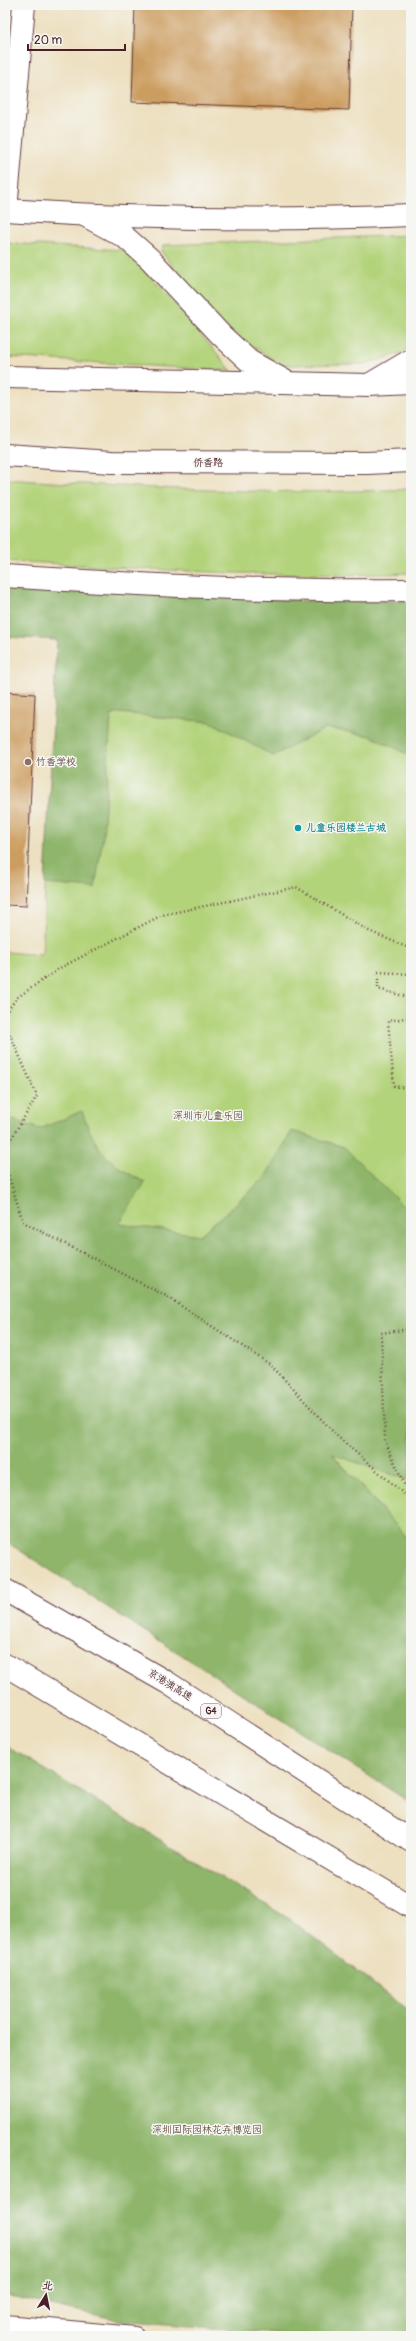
<svg xmlns="http://www.w3.org/2000/svg" width="416" height="2341" viewBox="0 0 416 2341" font-family="Pangolin,'LXGW WenKai TC',sans-serif">
  <style>
    .green { fill: #b3d37a; stroke: #7e7952 }
    .forest { fill: #8eb56a; stroke: #6c6a4a }
    .building { fill: #cc9d60 }
    .lines { fill: none; stroke-linecap: round; stroke-linejoin: round }
    .lane-casing { stroke: #623c41; stroke-width: 20 }
    .street-casing { stroke: #623c41; stroke-width: 24 }
    .secondary-casing { stroke: #623c41; stroke-width: 24 }
    .primary-casing { stroke: #623c41; stroke-width: 24 }
    .highway-casing { stroke: #623c41; stroke-width: 24 }
    .path { stroke: #623c41; stroke-width: 2.5; stroke-dasharray: 1 3; stroke-linecap: butt }
    .lane { stroke: #fff; stroke-width: 18 }
    .street { stroke: #fff; stroke-width: 22 }
    .secondary { stroke: #fff; stroke-width: 22 }
    .primary { stroke: #fff; stroke-width: 22 }
    .highway { stroke: #fff; stroke-width: 22 }
    .education-dot { fill: #8d6e63; stroke: #f6f6f2; stroke-width: 1.5 }
    .culture-dot { fill: #0f9aa8; stroke: #f6f6f2; stroke-width: 1.5 }
    .labels { text-anchor: middle; dominant-baseline: central; stroke-width: 3; stroke-linejoin: round; paint-order: stroke }
    .shield { fill: #f6f6f2; stroke: #7e6067; stroke-width: 1 }
    .shield-label { font-size: 9px; font-weight: bold; fill: #4a1f2b }
    .street-label { font-size: 10px; fill: #4a1f2b; stroke: #f6f6f2 }
    .education-label { font-size: 10px; font-weight: bold; fill: #785e54; stroke: #f6f6f2; text-anchor: start }
    .culture-label { font-size: 10px; font-weight: bold; fill: #0d838f; stroke: #f6f6f2; text-anchor: start }
    .park-label { font-size: 10px; fill: #644c3f; stroke: #f6f6f2 }
  </style>
  <rect width="100%" height="100%" fill="#f6f6f2"/>
  <filter id="ink" filterUnits="userSpaceOnUse"><feTurbulence type="fractalNoise" baseFrequency=".025" numOctaves="2"/><feDisplacementMap in="SourceGraphic" scale="8" xChannelSelector="R" yChannelSelector="G"/><feConvolveMatrix kernelMatrix="1 2 1 2 8 2 1 2 1" color-interpolation-filters="sRGB"/></filter>
  <filter id="wash" filterUnits="userSpaceOnUse"><feTurbulence type="fractalNoise" baseFrequency=".012" numOctaves="4" result="noise"/><feDisplacementMap in="SourceGraphic" scale="16" xChannelSelector="R" yChannelSelector="G"/><feGaussianBlur stdDeviation="0.9" result="paint"/><feColorMatrix in="noise" values="0 0 0 0 0 0 0 0 0 0 0 0 0 0 0 0 0 1.4 0 .05"/><feComposite in="paint" operator="in"/></filter>
  <g filter="url(#wash)">
    <rect width="100%" height="100%" fill="#ede0c0"/>
    <g class="green">
      <polygon points="411,235 411,346 402,353 364,364 281,365 232,333 190,289 161,251 164,245"/>
      <polygon points="5,243 123,250 148,273 232,371 5,357"/>
      <path d="M5 479C140 488 276 496 411 489V573C275 579 140 568 5 561Z"/>
      <polygon points="57,640 411,654 411,1542 331,1453 5,1277 5,952 42,955"/>
    </g>
    <g class="forest">
      <polygon points="5,585 309,601 411,601 411,756 371,736 326,728 273,756 211,722 119,713 111,716 103,836 95,888 45,884 57,640 5,637"/>
      <path d="M82 1111C95 1150 108 1164 145 1182L119 1224 200 1235 264 1179 292 1131 344 1147 411 1214V1481L332 1454 411 1542V1803L5 1541V1119H10L40 1129Z"/>
      <polygon points="5,1745 291,1920 411,2013 411,2336 307,2336 119,2320 5,2295"/>
    </g>
    <g id="blocks">
      <g class="building">
        <polygon points="135,5 352,5 349,110 132,102"/>
        <polygon points="5,692 35,694 26,906 5,905"/>
      </g>
    </g>
  </g>
  <g filter="url(#ink)">
    <use href="#blocks" fill-opacity="0" stroke="#623c41" stroke-width="1"/>
    <g class="lines">
      <g class="lane-casing">
        <polyline id="lane" points="5,2324 135,2336"/>
      </g>
      <g class="street-casing">
        <polyline id="street" points="6,210 24,5"/>
      </g>
      <g class="secondary-casing">
        <g id="secondary">
          <path d="M5 210C140 219 276 221 411 215"/>
          <path d="M5 576C140 585 275 592 411 590"/>
        </g>
      </g>
      <g class="primary-casing">
        <g id="primary">
          <polyline points="86,216 125,237 150,259 221,335 249,361 285,381"/>
          <polyline points="5,377 369,385 411,383"/>
          <polyline points="372,383 411,360"/>
          <polyline points="5,455 112,462 367,463 411,461"/>
        </g>
      </g>
      <g class="highway-casing">
        <g id="highway">
          <polyline points="5,1590 168,1683 411,1841"/>
          <polyline points="5,1665 411,1907"/>
        </g>
      </g>
      <g class="path">
        <polyline points="411,974 378,972 378,989 411,998"/>
        <polyline points="5,1013 18,997 60,968 162,915 296,887 369,931 411,949"/>
        <polyline points="411,1017 388,1021 394,1086 411,1089"/>
        <polyline points="5,1023 37,1096 5,1149"/>
        <polyline points="5,1164 23,1222 166,1296 271,1365 338,1437 411,1500"/>
        <polyline points="411,1499 385,1441 381,1333 411,1329"/>
      </g>
      <use href="#lane" class="lane"/>
      <use href="#street" class="street"/>
      <use href="#secondary" class="secondary"/>
      <use href="#primary" class="primary"/>
      <use href="#highway" class="highway"/>
    </g>
  </g>
  <circle class="education-dot" cx="28" cy="762" r="4"/>
  <circle class="culture-dot" cx="298" cy="828" r="4"/>
  <g class="labels">
    <rect class="shield" x="201" y="1704" width="20" height="14" rx="3"/>
    <g class="shield-label">
      <text x="211" y="1711">G4</text>
    </g>
    <g class="street-label">
      <text x="208" y="463">侨香路</text>
      <text transform="translate(170 1685) rotate(32)">京港澳高速</text>
    </g>
    <g class="education-label">
      <text x="36" y="762">竹香学校</text>
    </g>
    <g class="culture-label">
      <text x="306" y="828">儿童乐园楼兰古城</text>
    </g>
    <g class="park-label">
      <text x="208" y="1116">深圳市儿童乐园</text>
      <text x="207" y="2130">深圳国际园林花卉博览园</text>
    </g>
  </g>
  <rect width="416" height="2341" fill="none" stroke="#f6f6f2" stroke-width="20"/>
  <g transform="translate(46 2295) rotate(10)" stroke="#f6f6f2" stroke-width="3" paint-order="stroke">
  <path d="M0-3L7 15L0 10L-7 15Z" fill="#4a1f2b"/>
  <text y="-6" font-size="11" font-weight="bold" text-anchor="middle" fill="#4a1f2b">北</text>
  </g>
  <path d="M28 44v6h97v-6" fill="none" stroke="#4a1f2b" stroke-width="2"/>
  <text x="34" y="44" font-size="12" fill="#4a1f2b" stroke="#f6f6f2" stroke-width="3" paint-order="stroke">20 m</text>
</svg>
